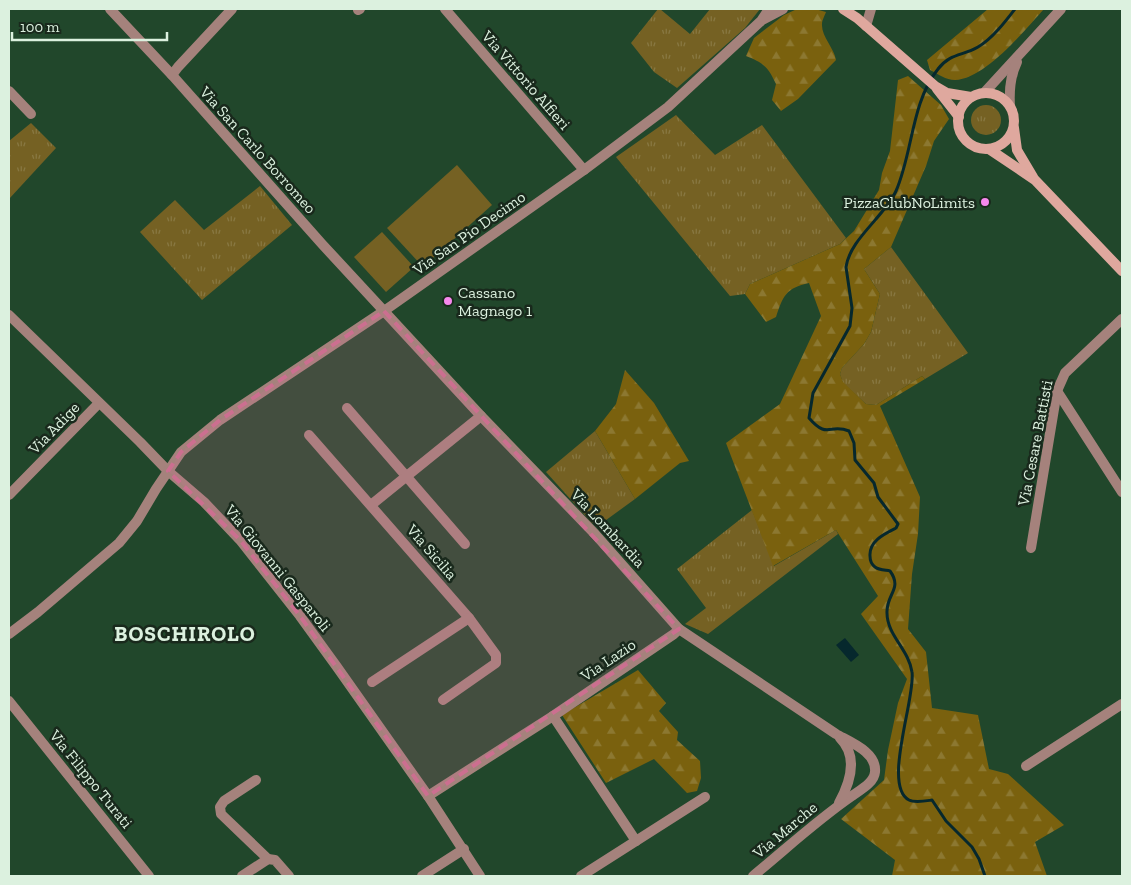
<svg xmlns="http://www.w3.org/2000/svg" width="1131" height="885" viewBox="0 0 1131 885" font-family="'Zilla Slab',serif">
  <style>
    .grass { fill: url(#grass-tufts) }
    .forest { fill: url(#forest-firs) }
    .pitch { fill: #756123 }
    .water { fill: #06282d }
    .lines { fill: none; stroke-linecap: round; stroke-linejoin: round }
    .stream { stroke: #06282d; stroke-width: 3 }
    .minor { stroke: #a5827c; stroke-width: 10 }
    .tertiary { stroke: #a5827c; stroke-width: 10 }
    .secondary { stroke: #dfa89e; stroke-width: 10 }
    .marked { fill: #cc6f90; fill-opacity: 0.2; stroke: #cc6f90; stroke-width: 4; stroke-dasharray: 10 6; stroke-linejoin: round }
    .poi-dot { fill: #f688ed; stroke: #19291c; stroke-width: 2 }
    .labels { text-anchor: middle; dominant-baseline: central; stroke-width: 5; stroke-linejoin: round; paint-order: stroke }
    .street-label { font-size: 16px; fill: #dcf1df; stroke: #19291c }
    .poi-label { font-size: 16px; fill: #dcf1df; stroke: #19291c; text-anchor: end }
    .district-label { font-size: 21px; font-weight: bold; letter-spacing: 1px; fill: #dcf1df; stroke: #19291c }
  </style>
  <defs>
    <pattern id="grass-tufts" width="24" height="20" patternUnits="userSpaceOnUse" patternTransform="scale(1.25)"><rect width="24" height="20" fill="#756123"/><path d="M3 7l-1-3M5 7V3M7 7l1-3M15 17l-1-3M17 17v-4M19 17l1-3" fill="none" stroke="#887842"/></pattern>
    <pattern id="forest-firs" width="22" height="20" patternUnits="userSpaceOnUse" patternTransform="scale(1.25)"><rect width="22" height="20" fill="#7a610e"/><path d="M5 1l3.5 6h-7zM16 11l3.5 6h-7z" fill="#8c7831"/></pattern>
  </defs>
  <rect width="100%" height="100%" fill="#21472b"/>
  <g class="grass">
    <polygon points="658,9 660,9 690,34 710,9 760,9 745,28 677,88 654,72 631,43"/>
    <circle cx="986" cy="120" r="15"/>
    <polygon points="676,115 715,155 762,125 846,238 840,244 750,284 745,294 730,296 616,157"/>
    <polygon points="31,123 56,148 9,199 9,141"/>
    <polygon points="260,186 292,225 202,300 140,232 175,200 204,230"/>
    <polygon points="891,247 968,353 925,379 922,376 876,405 866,404 843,383 840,374 842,368 864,344 871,332 880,294 864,269"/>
    <polygon points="595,431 635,499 602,523 592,523 546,472"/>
    <polygon points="752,510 774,566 836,530 838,534 708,634 685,624 706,608 677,569"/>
  </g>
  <g class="forest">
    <path d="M797 9H815L826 12C825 15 822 20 822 24 821 36 834 48 836 60L798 99 781 111 772 100 776 84C768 67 764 63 746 56L754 38 784 15Z"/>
    <path d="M988 9H1044C1025 30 985 79 955 80 946 80 938 74 930 70L927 60Z"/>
    <path d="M908 76 941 105 949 119 934 141 926 166 891 247 864 269 880 294 871 332 864 344 842 368 840 374 843 382 866 404 876 405 922 376 925 379 880 406 920 497 918 534 912 574 908 629 926 652 932 708 978 715 989 769 1008 774 1064 825 1035 842 1047 876H892L895 860 841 819 884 780 888 750 898 703 907 679 861 614 878 596 836 530 773 566 726 443 780 404 821 316 809 283C786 288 783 296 776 317L766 322 745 294 750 284 840 244 854 231 879 190 882 173 890 151 898 80Z"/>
    <polygon points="625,370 654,403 689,461 680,463 635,499 595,431 616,404"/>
    <polygon points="638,670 666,703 659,711 678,732 677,740 700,761 701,778 697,791 687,793 654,759 606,783 562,715"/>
  </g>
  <g class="pitch">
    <polygon points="457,165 492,205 423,267 387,228"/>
    <polygon points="382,232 414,267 386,292 354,257"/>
  </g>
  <polygon class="water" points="845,638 859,655 851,662 836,645"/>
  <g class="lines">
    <path class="stream" d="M985 876 979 859 972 847 946 821 932 800C925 801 915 803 909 800 882 786 916 697 912 672 909 650 887 635 887 613 886 594 903 589 890 571 885 570 879 570 875 567 871 564 870 561 870 556 869 541 884 534 896 528L898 524 878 497 874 483 855 460 854 443 849 431C829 423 828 440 809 418L813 393 850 326 852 308 846 267C850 239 884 217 896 191 913 152 911 103 938 69 950 53 963 56 978 47 992 39 1005 22 1015 9"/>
    <g class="minor">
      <path d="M110 9 172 75 322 244 481 416 595 534 679 629 836 734C850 742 877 752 875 772 874 783 860 790 852 796 817 820 786 849 753 876"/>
      <polyline points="445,9 584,170"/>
      <polyline points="358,10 360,9"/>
      <polyline points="866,26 871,9"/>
      <polyline points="172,75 178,67 232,9"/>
      <polyline points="9,91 31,114"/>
      <polyline points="9,315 140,442 168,471 204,502 240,540 300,616 337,667 428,796 480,876"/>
      <polyline points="1057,391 1122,492"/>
      <polyline points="347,408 465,544"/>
      <polyline points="309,435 469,618 496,655 496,663 443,700"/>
      <polyline points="9,495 99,403"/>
      <polyline points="371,505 481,416"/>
      <polyline points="1031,548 1057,391 1065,373 1122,319"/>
      <polyline points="372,682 469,618"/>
      <polyline points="9,701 149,876"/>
      <polyline points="553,716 636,841"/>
      <polyline points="1026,766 1122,704"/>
      <polyline points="256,780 224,801 220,807 221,814 268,859 275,860 289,876"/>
      <polyline points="428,796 553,716 674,634 679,629"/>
      <path d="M839 803C850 783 859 757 840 738"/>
      <polyline points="242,876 268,859"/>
      <polyline points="422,876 464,849"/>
      <polyline points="581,876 705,797"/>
    </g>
    <g class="tertiary">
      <polyline points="764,19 783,9"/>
      <polyline points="984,93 1061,9"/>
      <path d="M1010 106C1009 90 1010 76 1017 62"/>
      <polyline points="9,634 38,612 119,543 137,521 156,489 181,452 220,420 384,311 584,170 668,107 761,21 769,9"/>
    </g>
    <g class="secondary">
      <polyline points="843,9 857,18 935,86 947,93 971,97"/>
      <polyline points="937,89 959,117"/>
      <circle cx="986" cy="121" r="28"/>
      <polyline points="1014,128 1017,150 1033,177"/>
      <polyline points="989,149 1035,180 1122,271"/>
    </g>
  </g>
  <path class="marked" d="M384 311 679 629 428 796 300 616 240 540 168 471 181 452 220 420Z"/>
  <g class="poi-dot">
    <circle cx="985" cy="202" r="5"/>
    <circle cx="448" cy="301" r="5"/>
  </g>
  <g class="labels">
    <g class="street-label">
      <text transform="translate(526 80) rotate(49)">Via Vittorio Alfieri</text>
      <text transform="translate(258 150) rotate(48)">Via San Carlo Borromeo</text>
      <text transform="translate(469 233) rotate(-35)">Via San Pio Decimo</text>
      <text transform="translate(54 428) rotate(-46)">Via Adige</text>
      <text transform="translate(1035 443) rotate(-79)">Via Cesare Battisti</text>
      <text transform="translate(608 528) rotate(47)">Via Lombardia</text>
      <text transform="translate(432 552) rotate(49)">Via Sicilia</text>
      <text transform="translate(278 568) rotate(51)">Via Giovanni Gasparoli</text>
      <text transform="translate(608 660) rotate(-34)">Via Lazio</text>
      <text transform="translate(91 779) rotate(51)">Via Filippo Turati</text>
      <text transform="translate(785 830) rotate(-40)">Via Marche</text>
    </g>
    <g class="poi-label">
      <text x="975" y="202">PizzaClubNoLimits</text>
      <text x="458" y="292" text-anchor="start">Cassano<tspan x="458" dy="18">Magnago 1</tspan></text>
    </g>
    <g class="district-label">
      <text x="185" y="633">BOSCHIROLO</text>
    </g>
  </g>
  <rect width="1131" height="885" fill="none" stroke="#dcf1df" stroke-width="20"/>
  <path d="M12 32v8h155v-8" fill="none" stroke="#dcf1df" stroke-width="2.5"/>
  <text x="20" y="32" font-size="15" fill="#dcf1df" stroke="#19291c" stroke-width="4" paint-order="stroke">100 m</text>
</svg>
